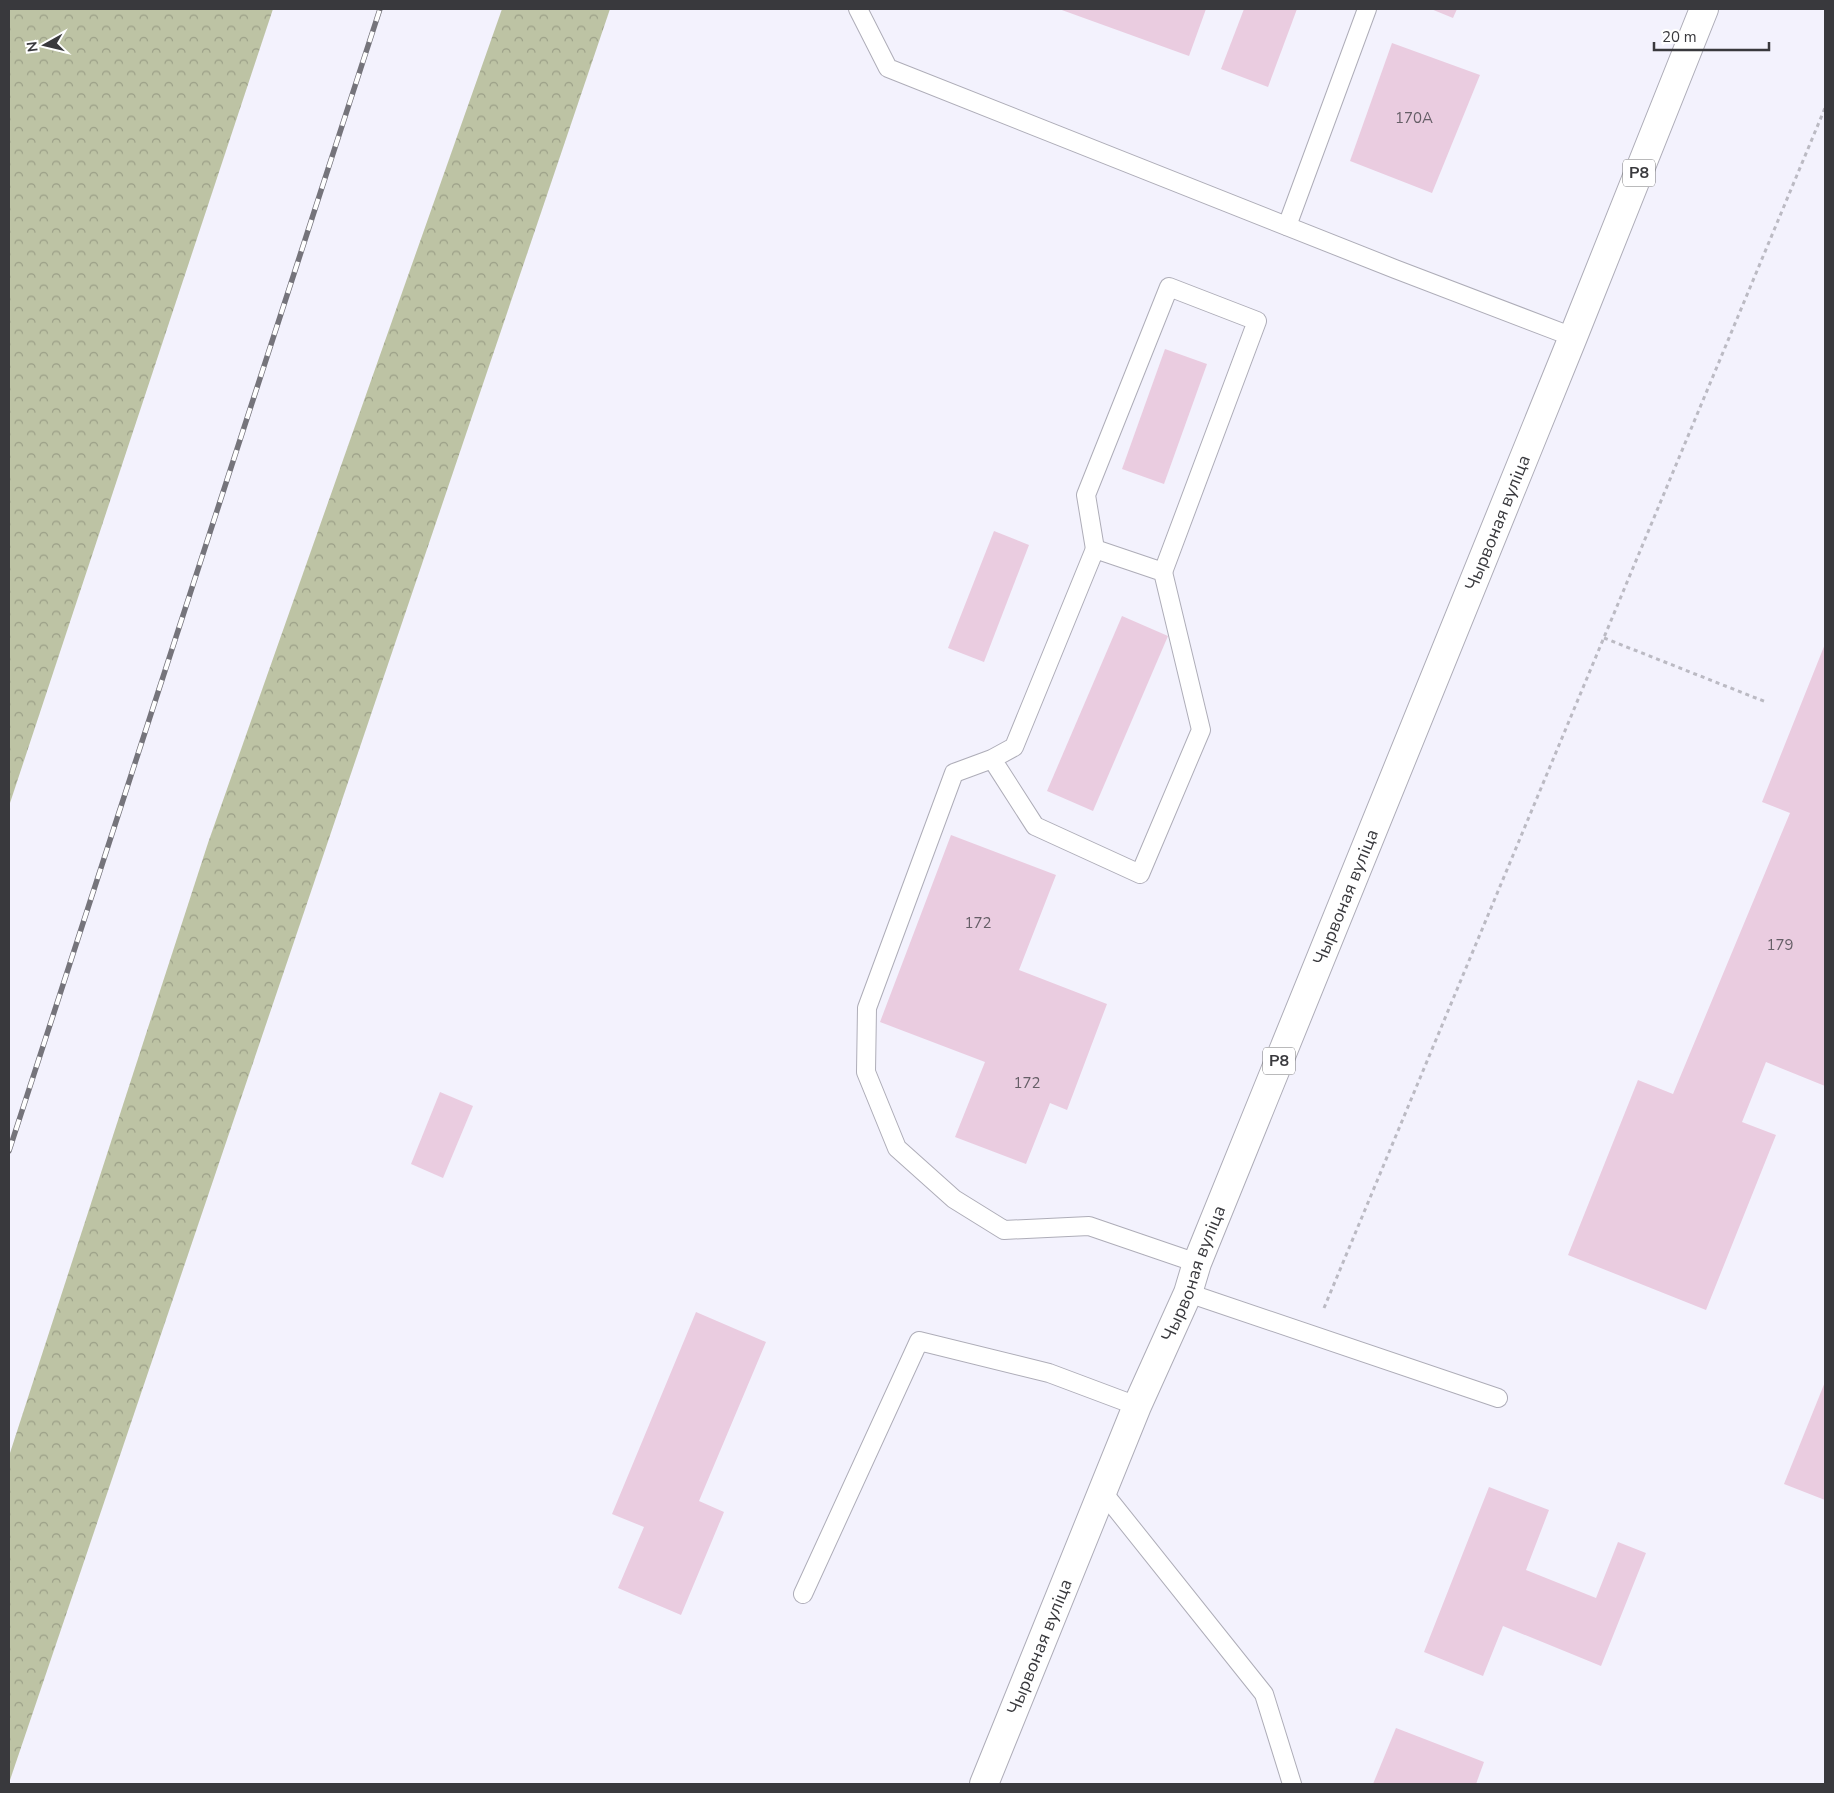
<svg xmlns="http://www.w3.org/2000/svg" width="1834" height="1793" viewBox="0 0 1834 1793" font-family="'Nunito Sans',sans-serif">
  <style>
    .forest { fill: url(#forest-crowns) }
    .building { fill: #eacce0 }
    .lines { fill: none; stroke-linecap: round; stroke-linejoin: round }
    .lane-casing { stroke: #aeadb8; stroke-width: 20 }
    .primary-casing { stroke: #aeadb8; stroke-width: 30 }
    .path { stroke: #bbbac3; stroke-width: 3; stroke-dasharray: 4 4; stroke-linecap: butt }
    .lane { stroke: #fff; stroke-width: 18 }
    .primary { stroke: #fff; stroke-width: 28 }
    .rail-casing { stroke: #75747b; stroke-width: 5.5 }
    .rail { stroke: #fff; stroke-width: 4; stroke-dasharray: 11; stroke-linecap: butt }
    .labels { text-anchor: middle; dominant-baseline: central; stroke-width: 4; stroke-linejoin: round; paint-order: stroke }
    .number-label { font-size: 15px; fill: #655e66 }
    .shield { fill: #fff; stroke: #747477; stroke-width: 1 }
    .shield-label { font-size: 16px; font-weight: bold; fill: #39393d }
    .street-label { font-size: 18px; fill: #39393d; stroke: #fff }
  </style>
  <defs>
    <pattern id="forest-crowns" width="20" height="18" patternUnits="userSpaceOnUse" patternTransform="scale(1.25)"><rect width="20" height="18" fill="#bdc3a4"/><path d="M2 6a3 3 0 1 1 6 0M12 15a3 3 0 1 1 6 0" fill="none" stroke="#9b9f87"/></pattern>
  </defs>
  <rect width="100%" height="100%" fill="#f3f2fd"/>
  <g class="forest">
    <polygon points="9,9 273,9 9,806"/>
    <polygon points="502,9 610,9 9,1783 9,1456 208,843"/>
  </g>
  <g class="building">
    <polygon points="1059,9 1206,9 1189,56"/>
    <polygon points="1244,9 1297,9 1268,87 1221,69"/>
    <polygon points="1431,9 1457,9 1453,18"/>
    <polygon points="1392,43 1480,75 1432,193 1350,161"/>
    <polygon points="1165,349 1207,364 1164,484 1122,469"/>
    <polygon points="994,531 1029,545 984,662 948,648"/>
    <polygon points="1122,616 1168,636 1093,811 1047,791"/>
    <polygon points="1825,644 1825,1086 1766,1062 1742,1122 1776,1135 1706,1310 1568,1255 1638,1080 1673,1094 1790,813 1762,802"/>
    <polygon points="951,835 1056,875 1019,970 1107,1004 1067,1110 1050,1103 1026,1164 955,1137 985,1062 880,1022"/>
    <polygon points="440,1092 473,1106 443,1178 411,1164"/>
    <polygon points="696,1312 766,1342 699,1501 724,1512 681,1615 618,1588 644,1527 612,1514"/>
    <polygon points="1825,1382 1825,1500 1784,1484"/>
    <polygon points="1489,1487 1549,1510 1526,1570 1596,1598 1618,1542 1646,1553 1601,1666 1503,1626 1483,1676 1424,1652"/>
    <polygon points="1396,1728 1484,1762 1476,1784 1373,1784"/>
  </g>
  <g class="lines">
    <g class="lane-casing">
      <g id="lane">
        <polyline points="858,9 888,68 1395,269 1573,337"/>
        <polyline points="1287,226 1367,9"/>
        <polyline points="1095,549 1086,495 1169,287 1257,321 1163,572"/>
        <polyline points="992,759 1035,826 1140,874 1201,730 1163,572 1095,549 1014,747 992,759 954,773 867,1008 866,1072 897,1148 954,1199 1004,1230 1089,1226 1197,1263"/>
        <polyline points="1188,1293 1498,1398"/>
        <polyline points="1102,1491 1264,1694 1292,1784"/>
        <polyline points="803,1594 919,1341 1049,1373 1137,1406"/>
      </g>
    </g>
    <g class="primary-casing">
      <g id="primary">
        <path id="s1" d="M984 1784 1137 1406 1188 1293 1197 1263 1573 337 1704 9"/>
      </g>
    </g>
    <g class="path">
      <polyline points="1604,638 1766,702"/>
      <polyline points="1324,1308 1825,108"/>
    </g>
    <use href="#lane" class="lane"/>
    <use href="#primary" class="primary"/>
    <g class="rail-casing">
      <polyline id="rail" points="9,1151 380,9"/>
    </g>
    <use href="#rail" class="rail"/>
  </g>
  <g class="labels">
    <g class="number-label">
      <text x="1414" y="118">170А</text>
      <text x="978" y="923">172</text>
      <text x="1780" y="945">179</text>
      <text x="1027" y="1083">172</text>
    </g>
    <g class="shield">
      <rect x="1623" y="159.5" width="32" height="27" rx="4"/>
      <rect x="1263" y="1047.5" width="32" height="27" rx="4"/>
    </g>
    <g class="shield-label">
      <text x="1639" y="173">Р8</text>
      <text x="1279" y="1061">Р8</text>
    </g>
    <g class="street-label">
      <text stroke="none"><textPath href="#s1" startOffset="1362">Чырвоная вуліца</textPath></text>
      <text stroke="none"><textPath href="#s1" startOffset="958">Чырвоная вуліца</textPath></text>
      <text stroke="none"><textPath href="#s1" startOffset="552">Чырвоная вуліца</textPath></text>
      <text stroke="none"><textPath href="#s1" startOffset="148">Чырвоная вуліца</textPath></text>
    </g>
  </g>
  <rect width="1834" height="1793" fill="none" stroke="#39393d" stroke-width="20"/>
  <g transform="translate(45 45) rotate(262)" stroke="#ffffff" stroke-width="4" paint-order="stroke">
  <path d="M0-4L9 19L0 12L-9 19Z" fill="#39393d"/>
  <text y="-8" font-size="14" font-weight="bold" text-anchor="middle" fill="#39393d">N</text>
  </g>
  <path d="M1654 42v8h115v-8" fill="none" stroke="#39393d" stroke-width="2.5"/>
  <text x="1662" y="42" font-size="15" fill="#39393d" stroke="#ffffff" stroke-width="4" paint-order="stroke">20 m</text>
</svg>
